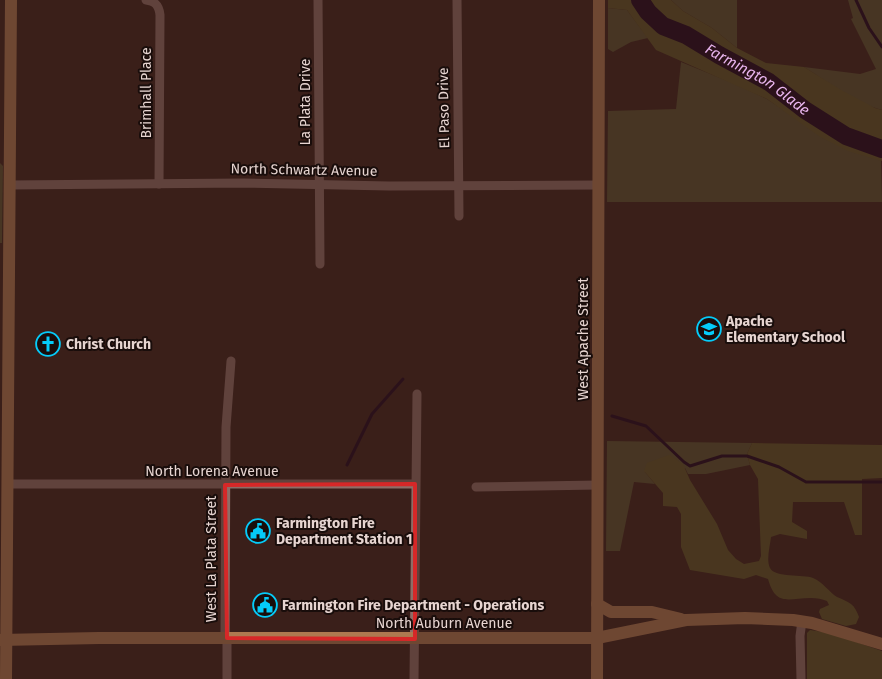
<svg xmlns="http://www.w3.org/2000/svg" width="882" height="679" viewBox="0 0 882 679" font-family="'Fira Sans',sans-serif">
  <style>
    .green { fill: #57502f }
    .forest { fill: #5c5326 }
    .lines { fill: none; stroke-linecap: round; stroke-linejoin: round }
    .stream { stroke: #19021c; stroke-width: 3 }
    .river { stroke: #19021c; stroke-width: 18 }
    .street { stroke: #8e6d67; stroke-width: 9 }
    .secondary { stroke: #ae7950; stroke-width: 12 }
    .marked { fill: none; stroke: #d62828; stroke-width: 4; stroke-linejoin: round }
    .labels { text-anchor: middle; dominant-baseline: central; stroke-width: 4; stroke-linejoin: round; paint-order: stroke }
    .street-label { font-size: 14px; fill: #e7d5d1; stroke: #190d0b }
    .poi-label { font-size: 14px; font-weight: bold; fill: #e7d5d1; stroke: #190d0b; text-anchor: start }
    .water-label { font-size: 15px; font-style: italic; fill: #e8b4ed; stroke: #190d0b }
  </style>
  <rect width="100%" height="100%" fill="#3a1f1a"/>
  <g class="green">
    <polygon points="671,0 737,0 737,48 712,28 683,11"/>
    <path d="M848 0H882V110C855 103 828 82 804 67L860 74 876 69 851 19 853 18Z"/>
    <polygon points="608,8 627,10 648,38 631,42 613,52 608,49"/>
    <polygon points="681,62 735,84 767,99 791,115 881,160 882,202 607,202 608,111 676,109"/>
    <polygon points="0,163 3,166 2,243 0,243"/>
    <polygon points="607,441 752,443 747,454 750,465 706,474 688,474 685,468 645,472 655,484 634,482 620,551 606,551"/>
  </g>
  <g class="forest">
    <polygon points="608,0 634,0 642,11 657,29 681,35 706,51 769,84 850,141 862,143 882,151 882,161 848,151 819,136 767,99 656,50 627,10 608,8"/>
    <polygon points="648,0 671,0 683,11 712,28 737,48 766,63 804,67 841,90 875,108 882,110 882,147 846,135 806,108 770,81 726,57 695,34 661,19"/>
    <path d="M752 443 882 445V478L862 479V535H855L844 502H793L792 522 807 531V539L780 534 771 537C770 546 766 560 770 568 775 578 803 574 813 578 823 582 829 592 837 597 842 599 847 601 851 604 855 607 857 612 859 617L856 624 846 626 822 619 819 612 820 609 829 605 827 601C822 599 817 598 811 598 788 598 776 607 768 579L756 575 744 579 690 570 681 547V514L677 507 663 506V493L644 471 647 463 669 455 683 464 690 480 717 524 728 550 736 559 744 564 759 561 761 556 758 479 750 465 747 454Z"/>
    <polygon points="810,630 830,633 882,651 882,679 807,679 807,633"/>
  </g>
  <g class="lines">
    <g class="stream">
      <polyline points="856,0 869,28 882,47"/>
      <polyline points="612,416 646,426 684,462 690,466 722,456 747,456 779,467 806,482 882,482"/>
      <polyline points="347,465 372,414 403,379"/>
    </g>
    <path class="river" id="s1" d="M640 0 648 12 663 26 686 35 719 55 769 82 805 110 846 136 882 149"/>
    <g class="street">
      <path d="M146 0C155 1 159 5 160 15L159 184"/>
      <polyline points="318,0 320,264"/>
      <polyline points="457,0 459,216"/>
      <polyline points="9,185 244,183 389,186 598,185"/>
      <polyline points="8,484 415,484"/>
      <polyline points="476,487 598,485"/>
      <polyline points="225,638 226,427 231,361"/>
      <polyline points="227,638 227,679"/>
      <polyline points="414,679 417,394"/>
      <polyline points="801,679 800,636 802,621"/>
    </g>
    <g class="secondary">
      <polyline points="597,604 611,612 652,612 681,619"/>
      <polyline points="0,640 99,638 597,638 686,620 745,618 793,620 812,623 882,644"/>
      <polyline points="6,679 11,0"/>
      <polyline points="597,679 599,0"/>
    </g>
  </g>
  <path d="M0 0H882V679H0ZM415 484V639L227 638 225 485Z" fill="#3a1f1a" fill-opacity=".55" fill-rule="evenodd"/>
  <path class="marked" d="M415 484V639L227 638 225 485Z"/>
  <defs>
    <g id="school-ring" transform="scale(1.25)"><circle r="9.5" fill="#190d0b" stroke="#05cbf9" stroke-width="1.5"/><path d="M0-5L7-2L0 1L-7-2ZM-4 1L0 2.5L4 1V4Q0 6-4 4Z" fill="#05cbf9"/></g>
    <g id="church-ring" transform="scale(1.25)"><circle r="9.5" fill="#190d0b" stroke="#05cbf9" stroke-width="1.5"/><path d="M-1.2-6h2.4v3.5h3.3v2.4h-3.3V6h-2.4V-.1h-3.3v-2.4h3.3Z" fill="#05cbf9"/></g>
    <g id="civic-ring" transform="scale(1.25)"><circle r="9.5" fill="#190d0b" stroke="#05cbf9" stroke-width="1.5"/><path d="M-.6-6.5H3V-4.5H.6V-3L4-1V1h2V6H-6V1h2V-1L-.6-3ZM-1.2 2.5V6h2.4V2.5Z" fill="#05cbf9"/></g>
  </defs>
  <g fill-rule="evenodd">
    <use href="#school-ring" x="709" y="329"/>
    <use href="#church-ring" x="48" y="344"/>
    <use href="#civic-ring" x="258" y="531"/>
    <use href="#civic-ring" x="265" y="605"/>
  </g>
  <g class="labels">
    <g class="street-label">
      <text transform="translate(146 93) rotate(-90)">Brimhall Place</text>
      <text transform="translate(305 102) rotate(-90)">La Plata Drive</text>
      <text transform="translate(444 108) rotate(-91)">El Paso Drive</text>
      <text transform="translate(304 170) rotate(1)">North Schwartz Avenue</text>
      <text transform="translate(583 339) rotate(-90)">West Apache Street</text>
      <text x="212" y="471">North Lorena Avenue</text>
      <text transform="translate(211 559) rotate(-90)">West La Plata Street</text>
      <text x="444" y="623">North Auburn Avenue</text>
    </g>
    <g class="poi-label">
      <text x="726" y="321">Apache<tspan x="726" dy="16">Elementary School</tspan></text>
      <text x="66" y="344">Christ Church</text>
      <text x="276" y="523">Farmington Fire<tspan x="276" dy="16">Department Station 1</tspan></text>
      <text x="282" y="605">Farmington Fire Department - Operations</text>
    </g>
    <g class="water-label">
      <text stroke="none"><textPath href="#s1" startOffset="144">Farmington Glade</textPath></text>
    </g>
  </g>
</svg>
